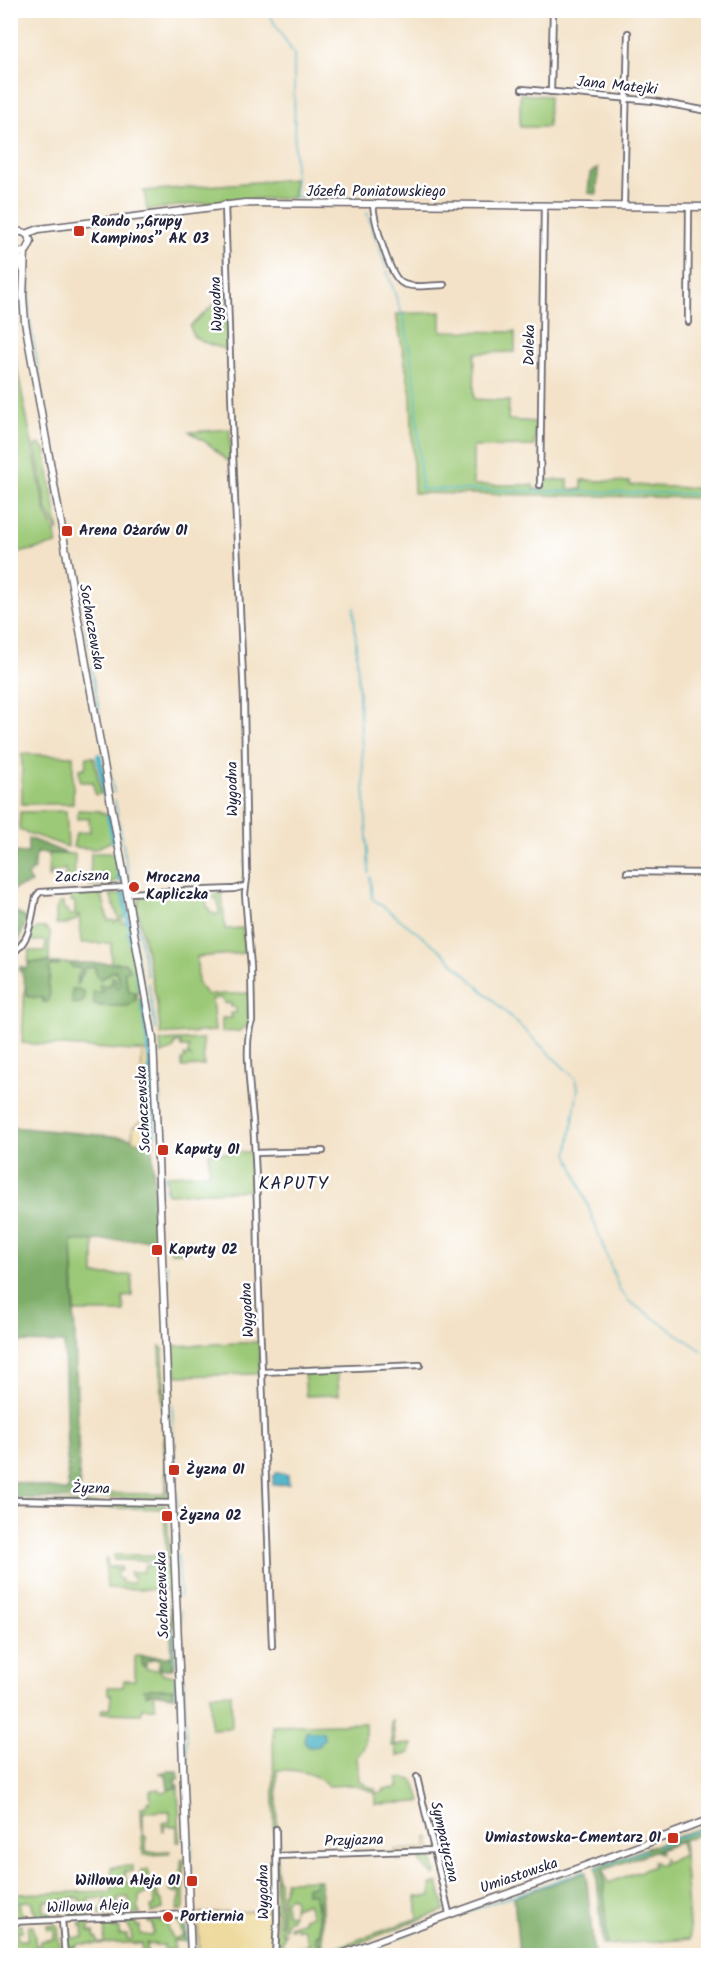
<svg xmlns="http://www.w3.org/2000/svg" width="719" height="1966" viewBox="0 0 719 1966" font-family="Kalam,sans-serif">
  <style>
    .green { fill: #9cc977; stroke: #5f7659; stroke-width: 1.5 }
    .forest { fill: #7dad68; stroke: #506852; stroke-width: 1.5 }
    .sand { fill: #eeda9e; stroke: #887e6c; stroke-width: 1.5 }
    .water { fill: #48b2c6; stroke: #356a80; stroke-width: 1.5 }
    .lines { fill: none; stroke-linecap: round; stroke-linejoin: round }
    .stream { stroke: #48b2c6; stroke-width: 1.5 }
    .canal { stroke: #48b2c6; stroke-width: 6 }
    .street-casing { stroke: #6b656c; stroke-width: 8 }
    .secondary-casing { stroke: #6b656c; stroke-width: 9 }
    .street { stroke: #fff; stroke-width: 4.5 }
    .secondary { stroke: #fff; stroke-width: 6 }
    .poi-dot { fill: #c8321e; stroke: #fff; stroke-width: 2 }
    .labels { text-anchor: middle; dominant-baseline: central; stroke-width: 5; stroke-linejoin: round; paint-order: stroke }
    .street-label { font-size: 15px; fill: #22223b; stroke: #fff }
    .poi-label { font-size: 15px; font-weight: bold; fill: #22223b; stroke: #fff; text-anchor: start }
    .quarter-label { font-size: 18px; letter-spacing: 1.5px; fill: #22223b; stroke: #fff }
  </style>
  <rect width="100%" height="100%" fill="#fff"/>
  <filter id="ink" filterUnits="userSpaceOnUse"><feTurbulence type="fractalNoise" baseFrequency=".0167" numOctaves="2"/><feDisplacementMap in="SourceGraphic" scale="12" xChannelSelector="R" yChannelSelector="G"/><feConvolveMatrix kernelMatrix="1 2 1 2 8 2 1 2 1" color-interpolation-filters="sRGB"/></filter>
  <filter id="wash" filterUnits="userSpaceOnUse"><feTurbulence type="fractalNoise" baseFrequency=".008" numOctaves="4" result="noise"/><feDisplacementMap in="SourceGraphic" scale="24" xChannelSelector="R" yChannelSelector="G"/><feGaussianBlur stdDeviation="1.35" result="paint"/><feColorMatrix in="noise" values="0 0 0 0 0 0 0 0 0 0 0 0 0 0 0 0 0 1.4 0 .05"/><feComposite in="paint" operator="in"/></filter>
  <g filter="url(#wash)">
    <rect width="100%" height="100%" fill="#f3e2c7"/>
    <g class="green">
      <polygon points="520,94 549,96 548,127 520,127"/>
      <polygon points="294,179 293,198 228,200 147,210 144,191"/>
      <polygon points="226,292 227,350 203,342 193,336 190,326 218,301"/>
      <polygon points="441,312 441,331 515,332 515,352 475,353 474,399 509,401 508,420 537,422 534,446 473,447 473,485 533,485 533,489 543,489 544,477 548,480 568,480 568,489 582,489 582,480 630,482 630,485 708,489 708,498 414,493 411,395 396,314"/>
      <path d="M10 333 46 514C52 524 56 532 57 544L15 554 10 553Z"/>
      <polygon points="230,429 231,464 210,445 190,432"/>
      <polygon points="39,444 45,449 59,532 47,511 35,446"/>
      <polygon points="22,754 73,756 73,804 22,804"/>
      <polygon points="87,757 94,757 101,794 95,795 93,782 80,782 79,769 85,768"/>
      <polygon points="78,810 100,811 101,813 107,814 112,841 95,849 73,847 76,833 90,832 89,818 77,819"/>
      <polygon points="66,811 68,847 19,830 20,812"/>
      <polygon points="91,853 114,853 119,879 111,884 90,886"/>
      <polygon points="49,854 75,854 74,886 59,887 60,880 65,879 65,875 67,874 65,869 61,871 51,872 51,877 48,877"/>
      <path d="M105 892V894H100L101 898H103L108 921 113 920 114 922 119 920 110 894H122L126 917H123L122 923H130L138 967 135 968 139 993 137 994V998H140L148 1052 22 1043 25 985C29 996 32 997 43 998V1000L48 985 49 968 53 965 55 966 60 963H70L72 967 79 968 81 972 78 975V984L84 972 83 968 95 967 105 976 115 970 119 977 120 986 117 988 112 983 107 986 104 985 103 991 98 993 94 1003 129 992 124 972 128 966 125 963H111V943H81L79 913 76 920 67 924H56V910L59 903H63L64 910H67L70 915H75V902L71 901V894Z"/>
      <polygon points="222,893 225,929 243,928 244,953 197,957 198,984 207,995 250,993 248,1025 239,1031 222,1032 222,1018 232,1018 231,1013 236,1013 236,1007 231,1007 231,1003 226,1004 221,998 212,999 215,1031 161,1035 156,998 137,908 141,894 206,894 207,908 209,908 210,913 214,913 215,915 219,914 218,900 214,898 214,894"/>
      <polygon points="37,928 45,928 50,932 49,962 28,962 29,951 45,951 46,941 32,941 30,938 32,932"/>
      <polygon points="203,1039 204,1066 182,1067 182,1060 185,1058 184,1055 191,1057 188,1054 189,1047 181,1047 181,1043 175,1043 173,1050 161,1054 160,1041"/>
      <polygon points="251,1152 253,1190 167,1194 166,1175 209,1173 209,1153"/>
      <polygon points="72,1240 94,1240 94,1275 132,1275 132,1296 123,1297 124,1312 75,1312"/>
      <polygon points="171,1240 192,1240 192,1248 189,1248 187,1252 171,1252"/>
      <polygon points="259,1342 260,1374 176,1376 174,1346"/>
      <polygon points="160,1346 163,1349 168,1495 163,1499 80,1497 80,1493 164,1494 166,1489"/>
      <polygon points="337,1370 339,1395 306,1396 304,1371"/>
      <polygon points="11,1502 164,1505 167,1509 11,1506"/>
      <polygon points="164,1510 167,1510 170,1559 162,1561 114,1560 114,1555 166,1555"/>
      <polygon points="105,1559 107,1559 108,1567 121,1567 121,1571 117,1571 117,1578 121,1579 121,1583 133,1583 134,1576 130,1576 130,1572 143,1572 145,1565 170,1566 175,1667 172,1669 170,1657 172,1652 169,1590 107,1588"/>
      <polygon points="135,1656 142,1656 143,1666 146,1666 146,1669 160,1670 160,1673 175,1676 176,1696 173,1696 173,1690 149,1693 154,1693 156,1708 142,1708 141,1714 101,1713 102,1709 110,1709 111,1694 108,1694 108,1687 123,1687 124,1680 135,1680"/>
      <polygon points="231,1693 232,1728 211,1729 210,1694"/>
      <polygon points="391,1721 393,1721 395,1745 412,1744 410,1753 397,1756 396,1746 392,1746"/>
      <path d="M365 1723C365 1735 368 1748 357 1756L359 1781 364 1782V1785L376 1789 375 1792 353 1785 327 1786C316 1772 294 1769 277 1770V1880L279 1881 280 1925 282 1924V1893L284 1892 285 1881 317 1880C311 1894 320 1917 320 1933L316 1934 315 1942 319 1943 320 1950H323L324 1952 418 1918 416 1897 431 1896V1885L438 1883 445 1910 328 1955H302L299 1948 309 1944 303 1928 298 1930 296 1927 290 1929 289 1926 304 1921 303 1918 312 1915 307 1903 294 1908 293 1912 294 1899 289 1897 285 1902 286 1913 289 1915 293 1914 292 1919 286 1921 285 1928 281 1929 282 1932H285L282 1942 283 1955H276L273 1726Z"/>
      <path d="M398 1778C418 1777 416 1785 421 1802L375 1804V1793L384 1792V1789L398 1788Z"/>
      <polygon points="176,1785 178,1785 180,1842 177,1842 177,1826 165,1826 164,1831 163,1831 162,1823 170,1822 170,1811 143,1812 143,1836 146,1836 146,1852 170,1851 170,1854 143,1855 141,1807 147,1806 147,1802 150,1802 150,1790 160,1789 160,1792 168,1791 168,1789 176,1788"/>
      <polygon points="683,1839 690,1939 607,1945 603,1870 608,1883 654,1866 653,1862 656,1862 658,1865 663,1864 664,1858 666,1862 684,1855 680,1842 660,1850 661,1854 656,1851"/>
      <polygon points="432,1857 436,1874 434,1876 421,1863 420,1858"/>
      <polygon points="184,1859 184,1906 182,1910 177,1910 181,1893 179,1890 177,1893 170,1891 171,1889 182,1888 181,1860"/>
      <polygon points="133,1866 133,1871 125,1872 126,1883 139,1883 141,1870 148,1870 148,1889 157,1889 159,1900 162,1900 163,1909 151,1913 151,1907 155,1906 154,1894 146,1893 139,1896 139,1906 137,1907 137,1910 139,1910 140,1914 128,1914 128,1907 131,1907 128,1897 118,1898 118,1908 114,1908 114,1915 100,1915 100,1909 105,1908 105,1898 88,1899 89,1916 71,1916 69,1912 80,1912 80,1898 70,1898 70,1900 62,1900 62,1917 60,1917 60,1909 57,1908 56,1901 44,1901 44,1912 51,1912 51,1917 35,1918 35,1911 33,1910 32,1903 29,1901 19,1902 21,1913 23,1913 24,1918 11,1919 11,1894 112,1891 111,1867"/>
      <polygon points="183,1919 185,1922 185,1941 173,1941 175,1949 167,1950 167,1953 164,1953 164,1945 155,1945 155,1943 148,1945 147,1942 147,1956 141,1955 142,1943 78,1944 76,1947 72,1946 80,1955 68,1955 66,1939 66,1924 68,1924 70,1935 73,1938 84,1937 83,1927 80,1927 80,1923 89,1922 89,1932 94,1932 95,1938 97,1939 98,1943 104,1943 105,1929 103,1922 113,1921 113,1928 119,1928 119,1935 127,1935 127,1939 130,1940 132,1938 129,1926 125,1924 124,1921 136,1921 136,1926 140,1926 140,1934 150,1936 153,1934 153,1924 149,1923 149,1920 167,1921 169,1931 174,1939 183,1936 178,1920"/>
      <polygon points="55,1924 58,1927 60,1949 58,1948 13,1953 12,1930 14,1926 21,1925 22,1931 17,1932 18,1940 27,1940 29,1925 33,1925 36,1946 40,1945 40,1941 54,1939 54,1929 47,1929 47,1925"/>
    </g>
    <g class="forest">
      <polygon points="598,168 597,194 588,193 590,173"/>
      <polygon points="28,838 68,854 37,853 34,862 34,870 27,876 31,883 14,889 11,895 11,852 28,853"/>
      <polygon points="11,908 27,919 17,946 11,951"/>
      <polygon points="28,962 60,963 58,966 53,965 49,968 50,975 48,987 50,994 47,1002 43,1002 43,998 28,997 22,973 19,970 21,966 25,970 28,967"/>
      <polygon points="70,963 125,963 130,970 124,972 129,991 135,992 135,1001 128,1006 99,1006 94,1003 93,992 102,992 103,990 99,988 100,984 107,986 112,983 112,977 115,978 117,982 115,984 117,988 120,986 119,977 115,970 101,979 96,976 95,967 83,968 84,972 76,985 78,975 81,972 79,968 72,967"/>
      <polygon points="72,989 78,989 84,992 84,1001 80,1003 72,1004"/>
      <polygon points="11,1127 132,1138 132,1140 152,1144 157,1239 72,1241 80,1497 74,1497 73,1499 11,1498 10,1481 68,1491 64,1343 11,1342"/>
      <polygon points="142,1656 171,1657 172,1669 158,1669 160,1661 157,1659 150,1659 150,1661 146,1661 146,1666 142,1666"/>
      <path d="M143 1689H173V1696C165 1696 158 1693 149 1693L147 1695Z"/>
      <polygon points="168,1771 178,1771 179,1778 175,1780 176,1788 168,1789 166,1775 160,1773"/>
      <polygon points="708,1825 708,1831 603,1870 607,1945 603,1945 596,1867"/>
      <polygon points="586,1872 594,1955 519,1955 514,1897"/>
      <polygon points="317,1880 321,1880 323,1950 320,1950 316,1933 320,1933 317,1902 314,1901 314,1894 307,1893 307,1887 314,1886"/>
    </g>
    <g class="sand">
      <polygon points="142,1051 148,1052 148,1115 152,1117 155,1145 132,1140 133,1127 143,1120 141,1095"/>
      <polygon points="426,1837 429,1837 433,1857 397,1860 395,1850 428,1848"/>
      <polygon points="276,1910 276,1955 199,1955 198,1914"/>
    </g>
    <g class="water">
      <polygon points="282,1473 288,1475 289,1484 273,1485 273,1476 276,1473"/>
      <polygon points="306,1732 323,1732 324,1739 319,1746 308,1747 304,1742"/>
      <polygon points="58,1948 60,1949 14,1953 19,1951"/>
    </g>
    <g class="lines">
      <g class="stream">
        <polyline points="266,10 294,54 295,197 357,198"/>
        <polyline points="367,213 405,323 416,389 421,489 708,494"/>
        <polyline points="30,265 29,315 49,433"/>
        <polyline points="50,440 62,505"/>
        <polyline points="63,513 69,535"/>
        <polyline points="82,603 83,608"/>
        <polyline points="354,608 369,873"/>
        <polyline points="84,613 85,621"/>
        <polyline points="86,626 89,644"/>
        <polyline points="91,667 100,715"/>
        <polyline points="101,724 103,738"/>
        <polyline points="105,744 114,793"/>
        <polyline points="115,800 131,890"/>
        <polyline points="370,877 372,898 440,950 576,1079 578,1088 568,1153 620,1291 630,1302 701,1350"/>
        <polyline points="132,895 147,976"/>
        <polyline points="148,983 156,1030"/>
        <polyline points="160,1078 161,1119"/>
        <polyline points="165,1176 165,1181"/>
        <polyline points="165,1187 165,1192"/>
        <polyline points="167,1264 168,1292"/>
        <polyline points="169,1301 169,1304"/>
        <polyline points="169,1311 170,1319"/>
        <polyline points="170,1323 170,1357"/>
        <polyline points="706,1353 708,1355"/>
        <polyline points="171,1365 171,1374"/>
        <polyline points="171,1380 172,1395"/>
        <polyline points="172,1404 174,1445"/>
        <polyline points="175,1452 177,1484"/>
        <polyline points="177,1492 177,1507"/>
        <polyline points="177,1514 178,1545"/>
        <polyline points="178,1555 180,1598"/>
        <polyline points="181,1610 181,1624"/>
        <polyline points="173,1628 174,1666"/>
        <polyline points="181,1631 188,1767"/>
        <polyline points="175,1676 176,1694"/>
        <polyline points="188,1774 192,1859"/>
        <polyline points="657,1846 708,1826"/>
        <polyline points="595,1868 646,1850"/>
        <polyline points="192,1871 192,1867"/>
        <polyline points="193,1890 194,1914"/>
        <polyline points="194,1922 196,1956"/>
        <polyline points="186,1927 187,1943"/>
        <polyline points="349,1956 486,1905 585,1871"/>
      </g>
      <g class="canal">
        <polyline points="99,756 106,798"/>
        <polyline points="109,816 114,841"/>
        <polyline points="116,855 121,880"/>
        <polyline points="124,894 129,924"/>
        <polyline points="130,932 141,990"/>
        <polyline points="143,999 150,1055 153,1134"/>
      </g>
    </g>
  </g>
  <g filter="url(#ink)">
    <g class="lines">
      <g class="street-casing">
        <g id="street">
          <polyline points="522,89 653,101 708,111"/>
          <polyline points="551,92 553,10"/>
          <path d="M225 204 233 453 244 700 247 878 245 894 251 967 252 1021C243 1041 251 1096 253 1121 256 1170 258 1218 258 1267L272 1646"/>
          <path d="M373 204C374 220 389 276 402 283 413 289 433 285 444 285"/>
          <polyline points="624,206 628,33"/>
          <polyline points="688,322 689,207"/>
          <polyline points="540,485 544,206"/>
          <polyline points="627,872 708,873"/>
          <polyline points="127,893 234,889 245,886"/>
          <path d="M10 955C31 942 31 920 36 897L40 892 127 887"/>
          <polyline points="255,1153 323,1151"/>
          <polyline points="263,1372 420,1365"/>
          <polyline points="10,1500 172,1503"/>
          <polyline points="417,1777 449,1913"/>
          <polyline points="276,1856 434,1850"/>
          <polyline points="170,1915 189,1914"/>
          <polyline points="62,1920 65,1956"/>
          <polyline points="10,1922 166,1915"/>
          <polyline points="275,1956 277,1920 276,1829"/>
        </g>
      </g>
      <g class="secondary-casing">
        <g id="secondary">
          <polyline points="10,225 17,232"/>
          <polyline points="26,234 39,229 245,203 708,207"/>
          <path d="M10 238C14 231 21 230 27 234L31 242 27 250C21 254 15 253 10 247"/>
          <polyline points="25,251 23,296 25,322 153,1039 191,1956"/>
          <polyline points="17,252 24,272"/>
          <path d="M337 1956C460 1909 585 1868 708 1820"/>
        </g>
      </g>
      <use href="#street" class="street"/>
      <use href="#secondary" class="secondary"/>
    </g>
  </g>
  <g class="poi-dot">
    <rect x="73" y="225" width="12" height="12" rx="3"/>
    <rect x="61" y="525" width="12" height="12" rx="3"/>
    <circle cx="134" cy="887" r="6"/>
    <rect x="157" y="1144" width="12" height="12" rx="3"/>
    <rect x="151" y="1244" width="12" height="12" rx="3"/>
    <rect x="168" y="1464" width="12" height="12" rx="3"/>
    <rect x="161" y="1510" width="12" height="12" rx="3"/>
    <rect x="667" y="1832" width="12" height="12" rx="3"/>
    <rect x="186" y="1875" width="12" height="12" rx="3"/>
    <circle cx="168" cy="1917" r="6"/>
  </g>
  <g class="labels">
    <g class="street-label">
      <text transform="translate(617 86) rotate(6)">Jana Matejki</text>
      <text x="376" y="192">Józefa Poniatowskiego</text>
      <text transform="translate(217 304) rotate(-92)">Wygodna</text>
      <text transform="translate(530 345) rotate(-89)">Daleka</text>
      <text transform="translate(91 627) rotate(80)">Sochaczewska</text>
      <text transform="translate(233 789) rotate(-91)">Wygodna</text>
      <text transform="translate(82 877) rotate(-2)">Zaciszna</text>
      <text transform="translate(144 1109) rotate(-93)">Sochaczewska</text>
      <text transform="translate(248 1310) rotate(-93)">Wygodna</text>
      <text transform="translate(91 1489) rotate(1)">Żyzna</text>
      <text transform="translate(163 1595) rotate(-92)">Sochaczewska</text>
      <text transform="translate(354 1841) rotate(-2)">Przyjazna</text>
      <text transform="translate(444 1842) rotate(77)">Sympatyczna</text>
      <text transform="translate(519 1876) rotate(-19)">Umiastowska</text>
      <text transform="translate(264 1892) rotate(-91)">Wygodna</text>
      <text transform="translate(88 1907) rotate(-2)">Willowa Aleja</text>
    </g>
    <g class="poi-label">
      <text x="91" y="222">Rondo „Grupy<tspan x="91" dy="17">Kampinos” AK 03</tspan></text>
      <text x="79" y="531">Arena Ożarów 01</text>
      <text x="146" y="878">Mroczna<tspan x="146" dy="17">Kapliczka</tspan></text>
      <text x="175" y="1150">Kaputy 01</text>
      <text x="169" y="1250">Kaputy 02</text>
      <text x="186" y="1470">Żyzna 01</text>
      <text x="179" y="1516">Żyzna 02</text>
      <text x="661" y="1838" text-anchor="end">Umiastowska-Cmentarz 01</text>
      <text x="180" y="1881" text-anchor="end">Willowa Aleja 01</text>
      <text x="180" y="1917">Portiernia</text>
    </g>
    <g class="quarter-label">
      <text x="294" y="1184">KAPUTY</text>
    </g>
  </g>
  <rect width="719" height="1966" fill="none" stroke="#fff" stroke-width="36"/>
</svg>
